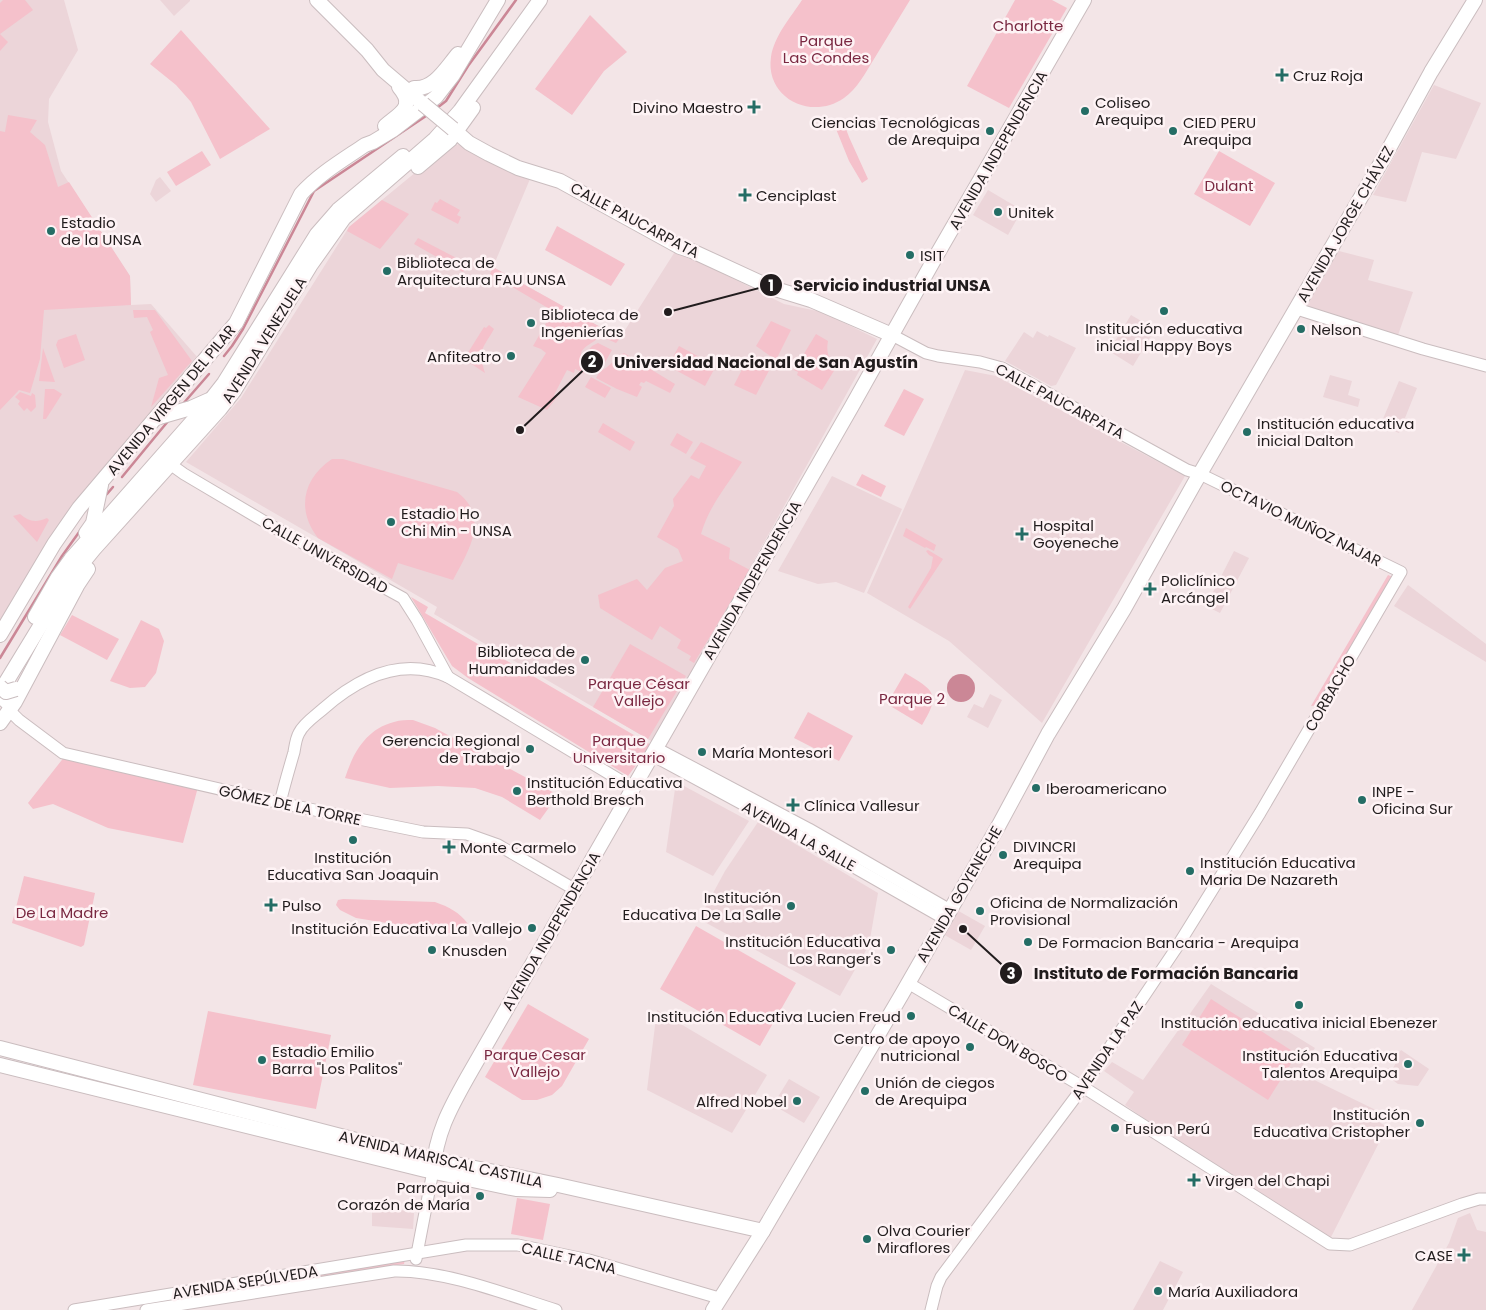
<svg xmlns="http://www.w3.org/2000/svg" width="1486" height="1310" viewBox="0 0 1486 1310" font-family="Poppins,sans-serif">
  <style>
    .built { fill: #ecd5d9 }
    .green { fill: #f5c1cb }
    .water { fill: #cb8796 }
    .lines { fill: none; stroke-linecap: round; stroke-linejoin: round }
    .stream { stroke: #cb8796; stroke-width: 2.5 }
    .minor-casing { stroke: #cabdbf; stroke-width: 13 }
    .major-casing { stroke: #cabdbf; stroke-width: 16 }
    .minor { stroke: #fff; stroke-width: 11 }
    .major { stroke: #fff; stroke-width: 14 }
    .major-bridge-casing { stroke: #cabdbf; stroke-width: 16; stroke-linecap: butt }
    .major-bridge { stroke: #fff; stroke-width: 14 }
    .poi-dot { fill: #246d65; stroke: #fef3f5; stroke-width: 2 }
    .labels { text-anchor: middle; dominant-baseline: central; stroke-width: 5; stroke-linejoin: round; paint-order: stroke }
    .park-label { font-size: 15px; fill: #7a2841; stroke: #fef3f5 }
    .poi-label { font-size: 15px; fill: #211c1d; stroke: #fef3f5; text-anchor: start }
    .street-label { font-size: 15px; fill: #211c1d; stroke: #fef3f5 }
    .leader { fill: none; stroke: #211c1d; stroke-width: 2 }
    .callout-dot { fill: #211c1d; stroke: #fef3f5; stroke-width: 2 }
    .mark-label { font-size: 15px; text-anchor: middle; font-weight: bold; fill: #fff }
    .callout-label { font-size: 16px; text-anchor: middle; font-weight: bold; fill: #211c1d; stroke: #fef3f5; stroke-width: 5; stroke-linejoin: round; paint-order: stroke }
  </style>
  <rect width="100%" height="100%" fill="#f3e5e7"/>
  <g class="built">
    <polygon points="0,0 64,0 78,50 49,99 48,122 61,171 130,276 131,305 151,304 198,358 0,629"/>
    <polygon points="160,0 190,0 190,1 174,16"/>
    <polygon points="1434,85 1481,103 1456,159 1422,152 1406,202 1373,195"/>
    <polygon points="459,144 530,179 493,267 620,338 676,250 784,304 822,312 877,339 653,742 434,614 437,607 186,462 241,398 349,227 444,149"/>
    <polygon points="160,177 171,191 156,202 150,194 156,180"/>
    <polygon points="988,190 1022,210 1008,235 973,215"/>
    <polygon points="1335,250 1374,260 1368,280 1413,292 1397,338 1306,309"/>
    <polygon points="1131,315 1155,329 1133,366 1109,351"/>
    <polygon points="1037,331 1048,337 1049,335 1076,348 1056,385 1051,386 1005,361 1024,332 1033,338"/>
    <polygon points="965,370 996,376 1185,476 1042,723 949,641 867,593"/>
    <polygon points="1330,375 1352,381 1348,395 1360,399 1358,407 1323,397"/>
    <polygon points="1399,381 1417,388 1399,433 1380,426"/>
    <polygon points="832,476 902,509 864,593 836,582 818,584 778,571"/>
    <polygon points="1234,551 1249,558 1220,613 1206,606"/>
    <polygon points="1408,585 1486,644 1486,662 1394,606"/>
    <polygon points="990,694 1002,700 988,728 967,717 974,704 983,708"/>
    <polygon points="684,786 749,821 713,876 666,852 675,789"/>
    <polygon points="758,822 878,893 869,945 840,996 699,919 725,871"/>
    <polygon points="955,909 985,926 971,950 941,933"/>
    <polygon points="1211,984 1315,1048 1298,1072 1384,1114 1379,1122 1387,1127 1330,1239 1162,1131 1125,1105 1134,1092 1104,1071 1112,1062 1143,1080"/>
    <polygon points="657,1010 767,1075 732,1133 647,1090"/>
    <polygon points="1401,1050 1429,1069 1418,1086 1398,1084 1386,1075 1388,1068 1392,1070 1398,1059 1396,1057"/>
    <polygon points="789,1079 820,1097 804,1123 773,1105"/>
    <polygon points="372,1203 414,1213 413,1229 372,1226"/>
    <polygon points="1470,1213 1477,1230 1486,1232 1486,1310 1412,1310 1449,1243 1458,1218"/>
    <polygon points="1160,1261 1183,1272 1163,1310 1133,1310"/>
  </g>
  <g class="green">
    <polygon points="3,0 25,0 33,10 0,34 8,42 0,51 0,3"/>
    <path d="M802 0H910C898 20 886 39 874 59 866 72 857 89 844 98 811 121 765 98 771 57 774 36 791 17 802 0Z"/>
    <polygon points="1015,0 1052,0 1067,8 1009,108 967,86"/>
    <polygon points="590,15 627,52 604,71 572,115 535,89"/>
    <polygon points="181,30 270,129 220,159 191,102 176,85 150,64"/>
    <polygon points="8,115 37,120 30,132 45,145 58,187 69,182 130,276 131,305 44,310 40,359 30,393 19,390 0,410 0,131 5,132"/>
    <polygon points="843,121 849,137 868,179 862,183 849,161 834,124"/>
    <polygon points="202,151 211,165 176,186 167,172"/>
    <polygon points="1219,151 1275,183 1250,226 1194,194"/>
    <polygon points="440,199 460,210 457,215 461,217 458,224 431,210 435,202 437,203"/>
    <polygon points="382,200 409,214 380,249 347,231 349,227"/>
    <polygon points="557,226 625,264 611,286 545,250"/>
    <polygon points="418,238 468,264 463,272 414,244"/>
    <path d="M493 267 620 338 616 343 600 336C589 348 571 348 588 368L584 373 575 369 574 373 567 370 554 395 557 397 547 410 518 397 546 353 541 349 533 346 553 311 490 274Z"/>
    <polygon points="133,310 155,310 192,361 151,407 159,378 168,375 150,332 153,330 147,317 134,318"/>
    <polygon points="771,321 791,330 776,360 756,346"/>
    <path d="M489 325 494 329C482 350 478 349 485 373L464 359 484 327 486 328Z"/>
    <polygon points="76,334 85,360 64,368 56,345 58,340"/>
    <path d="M816 334 828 341C826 351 828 360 837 366L822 390 797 375 798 372 794 370Z"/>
    <path d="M598 343 612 350 603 366C592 367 587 363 587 352L592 346Z"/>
    <polygon points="679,346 716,366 705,386 668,366"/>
    <polygon points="43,348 55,382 39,381"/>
    <path d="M624 353 675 384 670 393 646 381 644 383 641 382 639 385 642 387 637 397 617 389 596 378 600 371C609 368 615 358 624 353Z"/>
    <polygon points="750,354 772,365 756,395 734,385"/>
    <polygon points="591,377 611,388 605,398 585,387"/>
    <polygon points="45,389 54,389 62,394 46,419 43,419"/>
    <polygon points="904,389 924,399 904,436 884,426"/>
    <polygon points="20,392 31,396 32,393 35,395 36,407 31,412 27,408 24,411 18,404 20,401 15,397"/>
    <polygon points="603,423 635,442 630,451 598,432"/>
    <polygon points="677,433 693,442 686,454 670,445"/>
    <path d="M701 442 742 462C726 487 709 506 701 534L730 548 729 559 750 570 694 663 689 660 691 656 677 648 681 640 660 626 652 640 600 608 598 595 637 579 647 590 665 568 683 561 678 549 657 537 674 506 673 499 691 475 699 479 706 466 690 458Z"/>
    <path d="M332 459H343L457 492C491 518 468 551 453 580L398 563 392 579 318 538C296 510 303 478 332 459Z"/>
    <polygon points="862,474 886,486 881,497 856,485"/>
    <path d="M20 514C29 522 36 523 47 518L49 520 37 542 13 516Z"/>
    <polygon points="906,528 936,545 934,551 926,547 925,548 903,536"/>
    <polygon points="928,550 943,559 910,609 908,607 931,568 933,557 929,555 926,551"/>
    <polygon points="1388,575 1393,577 1319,705 1311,706"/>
    <polygon points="411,597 428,607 425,613 651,745 628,776 468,678 452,666"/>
    <polygon points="72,615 119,639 107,660 60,635"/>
    <polygon points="141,620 159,629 164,641 156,673 145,687 130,688 110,681"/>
    <polygon points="630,644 686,676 648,739 593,707"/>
    <path d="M905 673C933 690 942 693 922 725L887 704Z"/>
    <polygon points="808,712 853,736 839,761 794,738"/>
    <path d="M413 720 435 728 558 795 540 820 502 797 475 788 438 786 390 788 345 778C353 753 366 729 394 722 400 720 407 720 413 720Z"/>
    <polygon points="65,756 198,787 183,843 108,828 53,804 33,809 28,803"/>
    <polygon points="24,876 95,893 84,945 81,947 12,923"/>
    <path d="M343 899 435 902C449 907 459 912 468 924L467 931 461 935 356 918 340 910 336 905 338 900Z"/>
    <polygon points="696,926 796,983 760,1046 660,989"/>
    <polygon points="1211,999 1297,1054 1268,1100 1182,1045"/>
    <polygon points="528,1004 589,1039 562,1086 552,1095 537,1100 522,1100 485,1077"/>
    <polygon points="208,1011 331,1035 316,1109 193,1085"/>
    <polygon points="517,1198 550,1204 543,1240 511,1234"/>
    <polygon points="405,1259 404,1264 248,1288 248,1282"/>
  </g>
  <circle class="water" cx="961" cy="688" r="14"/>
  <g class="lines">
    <g class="stream">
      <polyline points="437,108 446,101 468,66 516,0"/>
      <polyline points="224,356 232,346 243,329 314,191 429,114"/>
      <polyline points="182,405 209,374"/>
      <polyline points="122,477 169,420"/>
      <polyline points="107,494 113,487"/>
      <polyline points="0,658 62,556 82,528"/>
    </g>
    <g class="minor-casing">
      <g id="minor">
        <polyline points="1297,309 1423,349 1486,366"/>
        <polyline points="892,335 926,353 938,356 980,362 1002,368 1187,470 1200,474 1401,572 1260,813 1175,950 1083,1087 941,1277 937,1286 931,1310"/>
        <polyline points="170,464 184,474 277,529 403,598 417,620 448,677"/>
        <polyline points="0,698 7,704 10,711 19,720 63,753 280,803 423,832 467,834 498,845 574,889"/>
        <polyline points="656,748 809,829 950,910"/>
        <polyline points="652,755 759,813 945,919"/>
        <path d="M280 803C284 786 289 769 294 752 295 746 296 738 299 733 303 724 315 716 323 709 358 678 402 656 448 677L633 788"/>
        <polyline points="908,983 1083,1087 1330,1244 1350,1245 1462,1204 1479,1199 1486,1199"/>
        <polyline points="416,1259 433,1171"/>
        <polyline points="74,1310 466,1245 518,1245 589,1260 719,1298"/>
        <path d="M146 1310 394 1271C445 1270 508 1295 556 1310"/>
      </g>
    </g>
    <g class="major-casing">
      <g id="major">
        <polyline points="317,0 367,50 383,70 423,104"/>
        <path d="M414 88C434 90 446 68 458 54"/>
        <path d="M385 126C400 113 416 107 399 87"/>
        <polyline points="453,129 469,143 489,154 518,168 560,181 680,247 692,251 772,288 811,300 892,335"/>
        <polyline points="418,167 450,140 473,108"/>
        <polyline points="156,418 191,408 209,400"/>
        <polyline points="86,533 93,523 101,485"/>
        <polyline points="35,617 58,577 71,559 206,406 224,383 317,234 338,210 403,156"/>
        <path d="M0 635 54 544 79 508 236 323 301 194C319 174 343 160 365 145L373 142 393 130 436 97 453 75 498 0"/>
        <polyline points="0,692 67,582 94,549 220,409 234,391 310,266 344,218 435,139 460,111 540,0"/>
        <polyline points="0,723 15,702 78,584 88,569"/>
        <polyline points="0,1048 426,1158 558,1185 763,1231"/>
        <polyline points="0,1065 425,1170 516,1189 550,1190"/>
        <path d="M433 1171C436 1134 449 1110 467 1078L852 406 935 258 1084 0"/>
        <polyline points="713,1310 763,1231 902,994 999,825 1048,734 1124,609 1194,484 1386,154 1431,72 1475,0"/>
      </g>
    </g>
    <use href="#minor" class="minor"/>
    <use href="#major" class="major"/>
    <g class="major-bridge-casing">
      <g id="major-bridge">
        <polyline points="423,104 453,129"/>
        <polyline points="0,687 6,692 16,689"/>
      </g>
    </g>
    <use href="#major-bridge" class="major-bridge"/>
  </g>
  <g class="poi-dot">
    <path d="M1279.5 67.5h5v5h5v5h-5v5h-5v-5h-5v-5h5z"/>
    <path d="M751.5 99.5h5v5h5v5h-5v5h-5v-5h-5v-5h5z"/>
    <circle cx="1085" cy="111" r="5"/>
    <circle cx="990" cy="131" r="5"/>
    <circle cx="1173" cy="131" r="5"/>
    <path d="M742.5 187.5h5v5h5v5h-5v5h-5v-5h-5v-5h5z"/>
    <circle cx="998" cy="212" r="5"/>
    <circle cx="51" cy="231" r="5"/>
    <circle cx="910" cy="255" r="5"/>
    <circle cx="387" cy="271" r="5"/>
    <circle cx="1164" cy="311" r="5"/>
    <circle cx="531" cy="323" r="5"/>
    <circle cx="1301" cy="329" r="5"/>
    <circle cx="511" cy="356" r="5"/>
    <circle cx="1247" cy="432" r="5"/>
    <circle cx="391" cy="522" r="5"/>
    <path d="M1019.5 526.5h5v5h5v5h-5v5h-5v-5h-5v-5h5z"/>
    <path d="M1147.5 581.5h5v5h5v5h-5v5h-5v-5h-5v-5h5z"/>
    <circle cx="585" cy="660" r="5"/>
    <circle cx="530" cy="749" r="5"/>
    <circle cx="702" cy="752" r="5"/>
    <circle cx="1036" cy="788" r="5"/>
    <circle cx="517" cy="791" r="5"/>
    <circle cx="1362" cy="800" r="5"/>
    <path d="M790.5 797.5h5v5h5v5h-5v5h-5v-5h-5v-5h5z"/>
    <circle cx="353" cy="840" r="5"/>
    <path d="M446.5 839.5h5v5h5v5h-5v5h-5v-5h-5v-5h5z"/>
    <circle cx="1003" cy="855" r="5"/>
    <circle cx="1190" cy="871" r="5"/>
    <path d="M268.5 897.5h5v5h5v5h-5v5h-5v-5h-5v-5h5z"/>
    <circle cx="791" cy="906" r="5"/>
    <circle cx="980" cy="911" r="5"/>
    <circle cx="532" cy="928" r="5"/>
    <circle cx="1028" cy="942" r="5"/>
    <circle cx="432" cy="950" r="5"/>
    <circle cx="891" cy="950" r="5"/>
    <circle cx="1299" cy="1005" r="5"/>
    <circle cx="911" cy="1016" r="5"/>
    <circle cx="970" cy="1047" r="5"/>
    <circle cx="262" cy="1060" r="5"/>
    <circle cx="1408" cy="1064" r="5"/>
    <circle cx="865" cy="1091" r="5"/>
    <circle cx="797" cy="1101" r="5"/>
    <circle cx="1420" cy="1123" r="5"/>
    <circle cx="1115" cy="1128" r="5"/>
    <path d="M1191.5 1172.5h5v5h5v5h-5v5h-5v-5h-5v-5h5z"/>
    <circle cx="480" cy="1196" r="5"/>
    <circle cx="867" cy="1239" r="5"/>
    <path d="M1461.5 1247.5h5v5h5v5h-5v5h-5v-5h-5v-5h5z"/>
    <circle cx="1158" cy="1291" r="5"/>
  </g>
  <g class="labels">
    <g class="park-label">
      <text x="1028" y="25">Charlotte</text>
      <text x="826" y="40">Parque<tspan x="826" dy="17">Las Condes</tspan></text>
      <text x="1229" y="185">Dulant</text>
      <text x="639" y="683">Parque César<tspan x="639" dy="17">Vallejo</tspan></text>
      <text x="912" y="698">Parque 2</text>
      <text x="619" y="740">Parque<tspan x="619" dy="17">Universitario</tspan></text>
      <text x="62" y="912">De La Madre</text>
      <text x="535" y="1054">Parque Cesar<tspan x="535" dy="17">Vallejo</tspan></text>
    </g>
    <g class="poi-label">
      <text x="1293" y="75">Cruz Roja</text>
      <text x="1095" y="102">Coliseo<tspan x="1095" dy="17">Arequipa</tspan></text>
      <text x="743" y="107" text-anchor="end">Divino Maestro</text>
      <text x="980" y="122" text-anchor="end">Ciencias Tecnológicas<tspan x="980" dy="17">de Arequipa</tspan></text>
      <text x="1183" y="122">CIED PERU<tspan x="1183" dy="17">Arequipa</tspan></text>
      <text x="756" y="195">Cenciplast</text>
      <text x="1008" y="212">Unitek</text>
      <text x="61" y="222">Estadio<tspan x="61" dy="17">de la UNSA</tspan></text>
      <text x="920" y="255">ISIT</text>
      <text x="397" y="262">Biblioteca de<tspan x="397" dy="17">Arquitectura FAU UNSA</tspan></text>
      <text x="541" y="314">Biblioteca de<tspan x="541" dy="17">Ingenierías</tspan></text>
      <text x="1164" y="328" text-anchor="middle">Institución educativa<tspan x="1164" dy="17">inicial Happy Boys</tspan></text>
      <text x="1311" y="329">Nelson</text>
      <text x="501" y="356" text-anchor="end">Anfiteatro</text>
      <text x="1257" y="423">Institución educativa<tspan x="1257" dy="17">inicial Dalton</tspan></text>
      <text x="401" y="513">Estadio Ho<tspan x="401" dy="17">Chi Min - UNSA</tspan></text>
      <text x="1033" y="525">Hospital<tspan x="1033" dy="17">Goyeneche</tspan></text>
      <text x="1161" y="580">Policlínico<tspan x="1161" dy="17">Arcángel</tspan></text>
      <text x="575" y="651" text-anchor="end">Biblioteca de<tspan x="575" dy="17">Humanidades</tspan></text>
      <text x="520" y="740" text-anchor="end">Gerencia Regional<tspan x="520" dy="17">de Trabajo</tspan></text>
      <text x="712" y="752">María Montesori</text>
      <text x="527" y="782">Institución Educativa<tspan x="527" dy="17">Berthold Bresch</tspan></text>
      <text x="1046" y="788">Iberoamericano</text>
      <text x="1372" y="791">INPE -<tspan x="1372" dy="17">Oficina Sur</tspan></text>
      <text x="804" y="805">Clínica Vallesur</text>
      <text x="1013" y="846">DIVINCRI<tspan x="1013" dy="17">Arequipa</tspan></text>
      <text x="460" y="847">Monte Carmelo</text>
      <text x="353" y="857" text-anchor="middle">Institución<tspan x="353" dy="17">Educativa San Joaquin</tspan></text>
      <text x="1200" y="862">Institución Educativa<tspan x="1200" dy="17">Maria De Nazareth</tspan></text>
      <text x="781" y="897" text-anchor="end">Institución<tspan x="781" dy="17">Educativa De La Salle</tspan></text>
      <text x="990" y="902">Oficina de Normalización<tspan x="990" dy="17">Provisional</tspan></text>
      <text x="282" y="905">Pulso</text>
      <text x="522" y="928" text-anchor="end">Institución Educativa La Vallejo</text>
      <text x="881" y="941" text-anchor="end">Institución Educativa<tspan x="881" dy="17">Los Ranger's</tspan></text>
      <text x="1038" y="942">De Formacion Bancaria - Arequipa</text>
      <text x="442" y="950">Knusden</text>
      <text x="901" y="1016" text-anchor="end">Institución Educativa Lucien Freud</text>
      <text x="1299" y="1022" text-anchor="middle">Institución educativa inicial Ebenezer</text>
      <text x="960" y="1038" text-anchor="end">Centro de apoyo<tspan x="960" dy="17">nutricional</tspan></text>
      <text x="272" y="1051">Estadio Emilio<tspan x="272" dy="17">Barra "Los Palitos"</tspan></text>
      <text x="1398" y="1055" text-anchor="end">Institución Educativa<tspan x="1398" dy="17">Talentos Arequipa</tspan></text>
      <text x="875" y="1082">Unión de ciegos<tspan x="875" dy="17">de Arequipa</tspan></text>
      <text x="787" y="1101" text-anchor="end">Alfred Nobel</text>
      <text x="1410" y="1114" text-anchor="end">Institución<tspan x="1410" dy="17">Educativa Cristopher</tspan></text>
      <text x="1125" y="1128">Fusion Perú</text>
      <text x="1205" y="1180">Virgen del Chapi</text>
      <text x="470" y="1187" text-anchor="end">Parroquia<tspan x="470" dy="17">Corazón de María</tspan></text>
      <text x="877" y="1230">Olva Courier<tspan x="877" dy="17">Miraflores</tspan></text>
      <text x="1453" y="1255" text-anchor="end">CASE</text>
      <text x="1168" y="1291">María Auxiliadora</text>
    </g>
    <g class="street-label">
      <text transform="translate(998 150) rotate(-60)">AVENIDA INDEPENDENCIA</text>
      <text transform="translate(635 220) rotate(28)">CALLE PAUCARPATA</text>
      <text transform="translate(1345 224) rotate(-60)">AVENIDA JORGE CHÁVEZ</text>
      <text transform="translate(264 340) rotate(-58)">AVENIDA VENEZUELA</text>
      <text transform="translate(171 400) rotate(-50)">AVENIDA VIRGEN DEL PILAR</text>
      <text transform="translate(1060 401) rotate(28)">CALLE PAUCARPATA</text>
      <text transform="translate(1301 523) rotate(26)">OCTAVIO MUÑOZ NAJAR</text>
      <text transform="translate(325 555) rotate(29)">CALLE UNIVERSIDAD</text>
      <text transform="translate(752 580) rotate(-60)">AVENIDA INDEPENDENCIA</text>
      <text transform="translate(1330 693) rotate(-60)">CORBACHO</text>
      <text transform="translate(290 805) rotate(12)">GÓMEZ DE LA TORRE</text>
      <text transform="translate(799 836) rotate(29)">AVENIDA LA SALLE</text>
      <text transform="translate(959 894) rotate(-60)">AVENIDA GOYENECHE</text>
      <text transform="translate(551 931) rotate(-60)">AVENIDA INDEPENDENCIA</text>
      <text transform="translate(1008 1043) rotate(31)">CALLE DON BOSCO</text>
      <text transform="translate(1107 1050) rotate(-56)">AVENIDA LA PAZ</text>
      <text transform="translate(441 1159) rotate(13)">AVENIDA MARISCAL CASTILLA</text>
      <text transform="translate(569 1258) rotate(13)">CALLE TACNA</text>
      <text transform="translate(245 1282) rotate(-9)">AVENIDA SEPÚLVEDA</text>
    </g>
  </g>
  <path class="leader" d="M668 312L771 285M520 430L592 362M963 929L1011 973"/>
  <g class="callout-dot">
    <circle cx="668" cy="312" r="5"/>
    <circle cx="520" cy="430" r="5"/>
    <circle cx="963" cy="929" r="5"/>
    <circle cx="771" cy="285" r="12"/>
    <circle cx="592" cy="362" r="12"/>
    <circle cx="1011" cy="973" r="12"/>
  </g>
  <g class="mark-label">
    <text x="771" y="291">1</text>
    <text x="592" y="367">2</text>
    <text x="1011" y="979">3</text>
  </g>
  <g class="callout-label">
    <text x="892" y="291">Servicio industrial UNSA</text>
    <text x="766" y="368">Universidad Nacional de San Agustín</text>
    <text x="1166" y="979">Instituto de Formación Bancaria</text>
  </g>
</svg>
